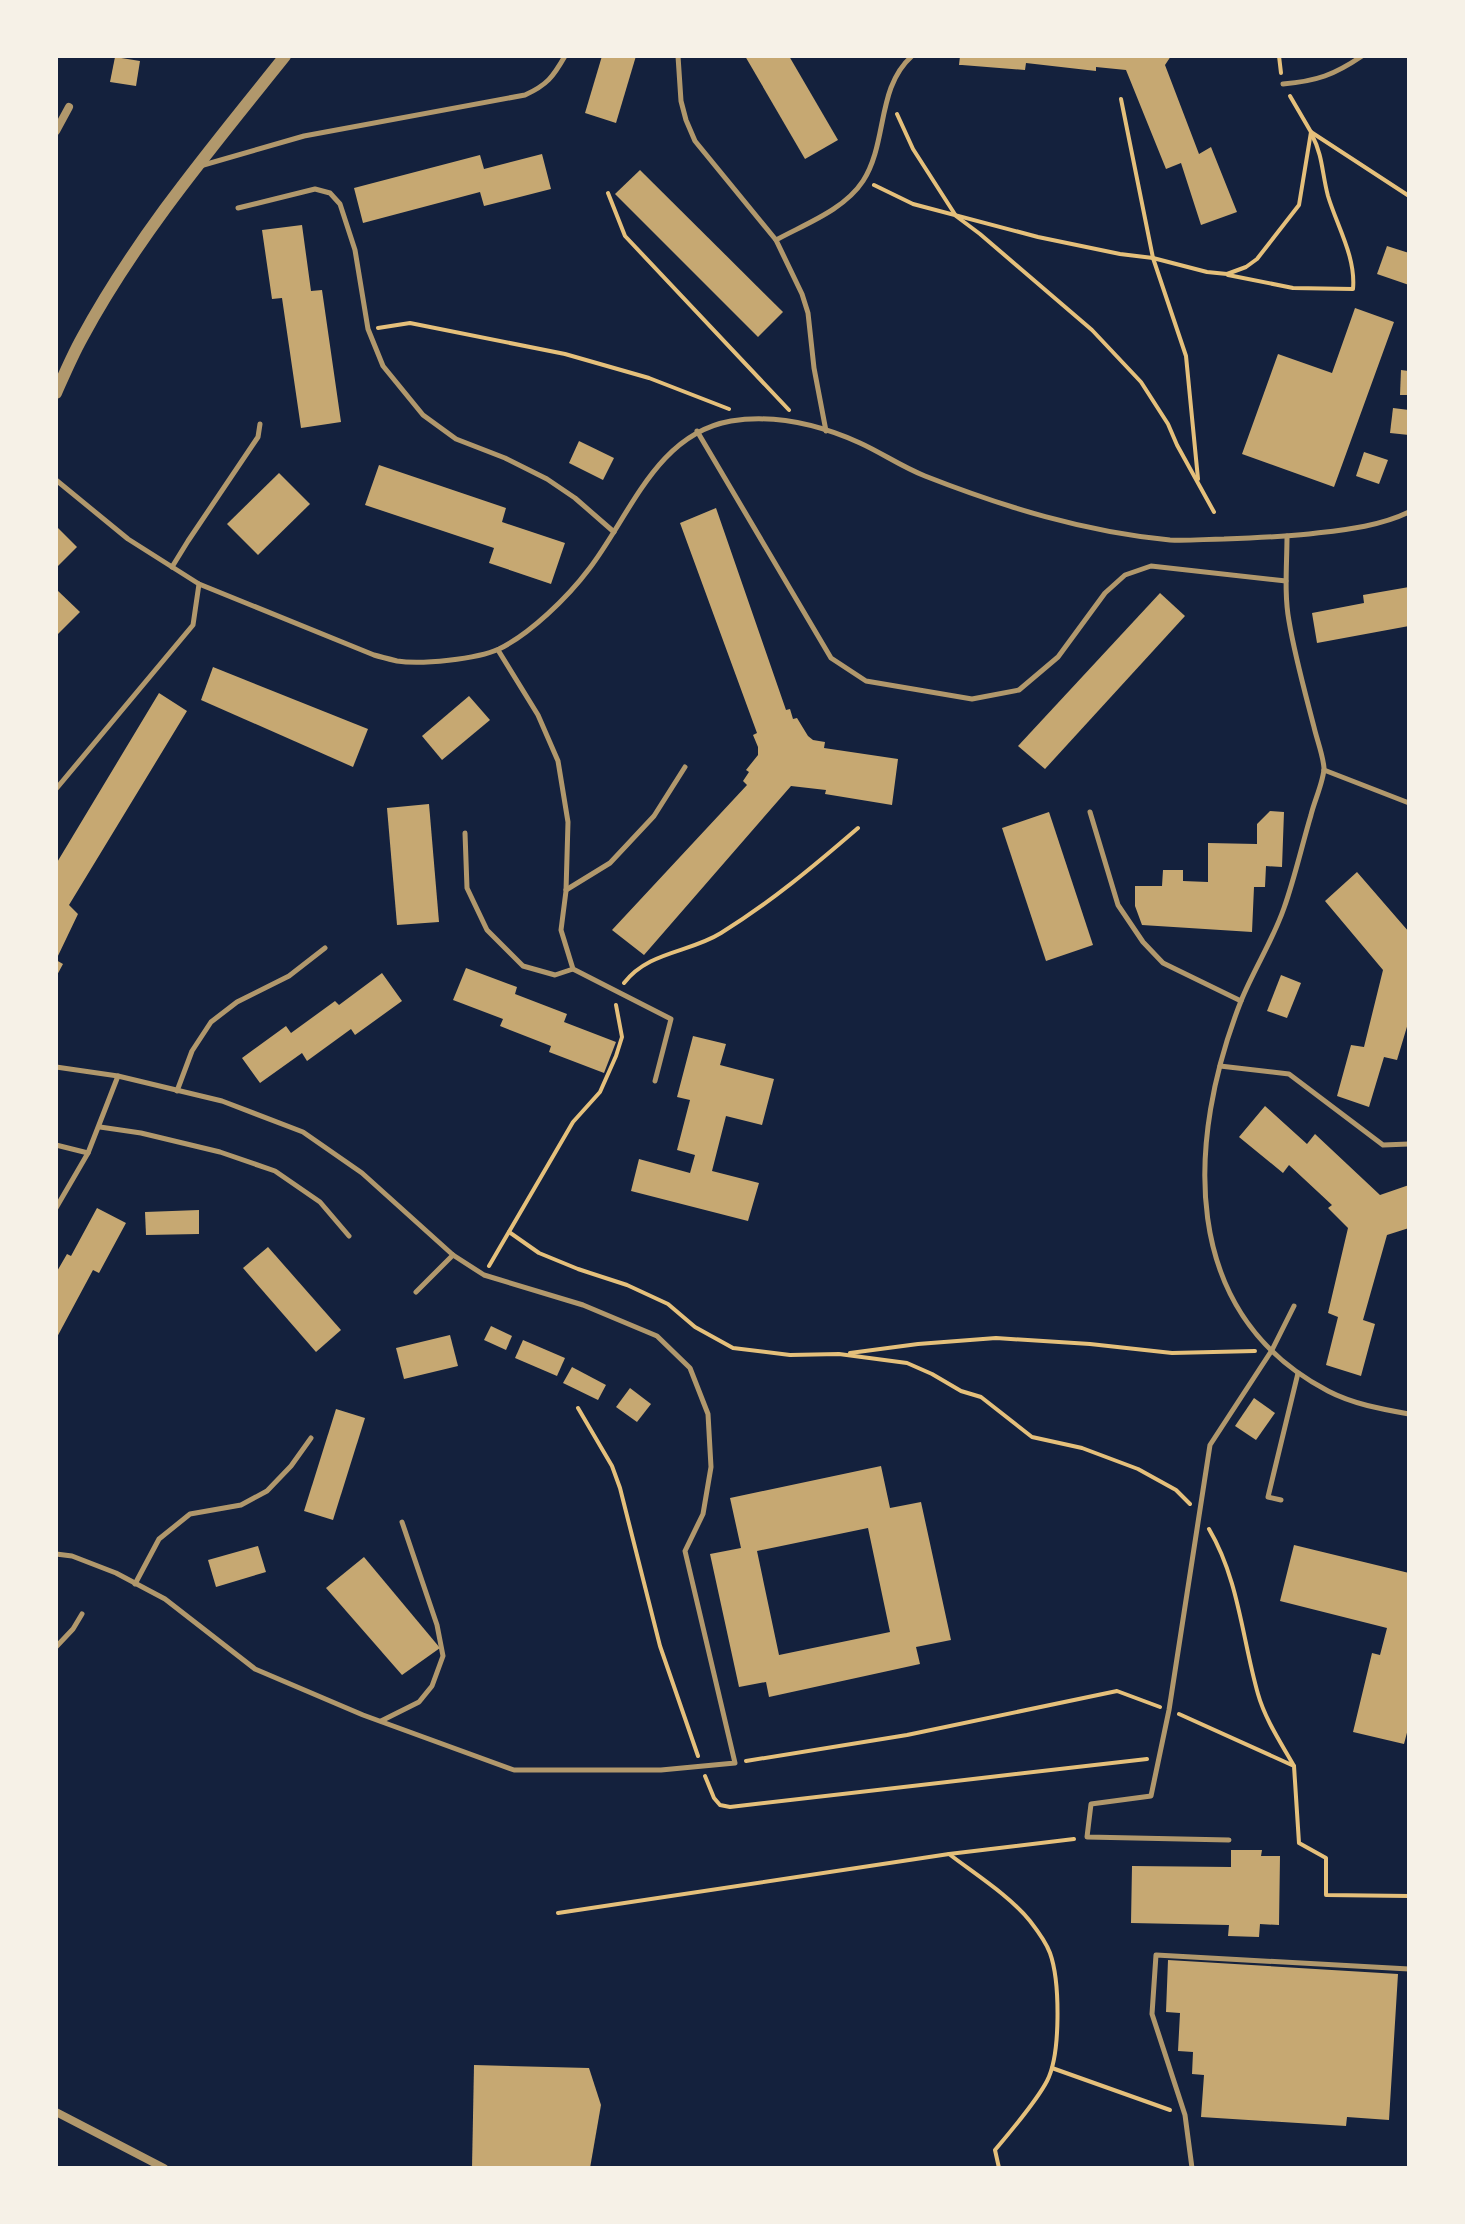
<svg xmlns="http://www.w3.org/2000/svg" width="1465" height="2224" viewBox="0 0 1465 2224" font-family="'Source Sans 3',sans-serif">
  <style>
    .building { fill: #c6a872; fill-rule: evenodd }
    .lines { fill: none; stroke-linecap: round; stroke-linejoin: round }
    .path { stroke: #e5c07b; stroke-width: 4 }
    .service { stroke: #b1986c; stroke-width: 5 }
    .minor { stroke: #b1986c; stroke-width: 8 }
    .tertiary { stroke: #b1986c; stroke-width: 12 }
  </style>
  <rect width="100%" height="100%" fill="#14213d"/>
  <g class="building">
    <polygon points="602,56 636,56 616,123 585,113"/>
    <polygon points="745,56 789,56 838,140 805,159"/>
    <polygon points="960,56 1171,56 1165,65 1199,154 1211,147 1237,212 1201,225 1181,163 1166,169 1126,70 1096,67 1096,71 1026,63 1025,70 962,65 959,65"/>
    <polygon points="115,57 140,61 136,86 110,82"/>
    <polygon points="542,154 551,189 484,206 480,192 363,223 354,188 480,155 484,169"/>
    <polygon points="640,170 783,312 758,337 615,194"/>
    <polygon points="302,225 311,291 322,290 341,422 301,428 282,298 272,299 262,230"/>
    <polygon points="1387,246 1409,253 1409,285 1377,274"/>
    <polygon points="1355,308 1394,322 1334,487 1242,454 1278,354 1332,373"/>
    <polygon points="1401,370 1409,371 1409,395 1400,395"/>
    <polygon points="1393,408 1409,410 1409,435 1390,433"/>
    <polygon points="579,441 614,458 603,480 569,463"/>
    <polygon points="1364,452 1388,460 1379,484 1356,476"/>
    <polygon points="379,465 506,508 502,522 565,543 551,584 489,563 494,548 365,505"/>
    <polygon points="279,473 310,504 258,555 227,524"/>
    <polygon points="716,508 786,710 790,709 793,719 797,718 808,736 813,740 825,742 824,748 898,759 892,805 825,794 826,790 791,786 644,955 612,930 747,785 743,781 749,772 746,770 758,755 758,747 753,735 757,733 680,523"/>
    <polygon points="56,526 77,547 58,566 56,564"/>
    <polygon points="1409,587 1409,626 1317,643 1312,613 1364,603 1363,595"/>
    <polygon points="56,589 80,612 56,636"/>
    <polygon points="1160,593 1185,616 1045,769 1018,746"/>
    <polygon points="213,667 368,729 353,767 201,700"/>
    <polygon points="159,693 187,711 69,905 78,914 56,960 63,964 56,977 56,864"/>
    <polygon points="469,696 490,720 442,760 422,736"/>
    <polygon points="429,804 439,922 397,925 387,808"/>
    <polygon points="1270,811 1284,812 1282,867 1266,866 1265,887 1254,887 1252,932 1142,925 1135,906 1135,886 1162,886 1163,870 1183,870 1183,881 1208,882 1208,843 1257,844 1257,824"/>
    <polygon points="1049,812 1093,945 1046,961 1002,828"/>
    <polygon points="1357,872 1409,932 1409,1020 1397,1060 1384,1057 1369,1107 1337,1096 1351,1045 1364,1047 1383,970 1325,901"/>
    <polygon points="466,968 517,987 515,994 567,1014 564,1022 616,1042 604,1073 549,1052 551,1046 500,1026 503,1019 453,1000"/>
    <polygon points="382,973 402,1001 355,1035 351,1029 307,1061 302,1053 260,1083 242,1058 286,1026 291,1033 335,1001 339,1005"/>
    <polygon points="1281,975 1301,983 1287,1018 1267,1011"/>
    <polygon points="693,1036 726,1044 720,1065 774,1079 762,1125 726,1116 712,1171 759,1183 748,1221 631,1191 639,1159 690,1173 695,1155 677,1150 690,1100 677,1097"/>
    <polygon points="1265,1106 1307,1144 1315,1134 1380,1195 1409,1185 1409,1228 1387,1235 1363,1320 1375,1324 1361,1376 1326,1365 1338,1317 1328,1313 1348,1228 1328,1208 1332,1205 1289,1165 1283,1173 1239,1137"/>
    <polygon points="97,1208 126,1223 99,1273 93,1270 56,1339 56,1273 67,1254 71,1256"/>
    <polygon points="199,1210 199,1234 146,1235 145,1212"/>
    <polygon points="268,1247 341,1330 316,1352 243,1268"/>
    <polygon points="491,1326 512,1336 506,1350 484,1340"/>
    <polygon points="450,1335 458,1366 404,1379 396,1348"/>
    <polygon points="523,1340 565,1358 557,1376 515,1358"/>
    <polygon points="572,1367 606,1385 598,1400 563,1383"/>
    <polygon points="630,1388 651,1404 637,1422 616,1407"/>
    <polygon points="1254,1398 1275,1413 1256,1440 1235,1426"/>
    <polygon points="336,1409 365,1418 333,1520 304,1511"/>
    <path d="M881 1466 890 1508 921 1502 951 1640 916 1647 920 1664 769 1697 766 1682 739 1687 710 1554 741 1548 730 1498ZM868 1528 890 1632 779 1655 757 1551Z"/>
    <polygon points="1294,1545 1409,1573 1409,1725 1404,1744 1353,1732 1372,1653 1380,1655 1387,1628 1280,1601"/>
    <polygon points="258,1546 266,1572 216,1587 208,1560"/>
    <polygon points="364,1557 440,1648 402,1675 326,1588"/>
    <polygon points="1231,1850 1262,1850 1261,1856 1280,1856 1279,1925 1260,1924 1259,1937 1228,1936 1229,1925 1131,1923 1132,1866 1231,1867"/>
    <polygon points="1168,1960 1398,1974 1389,2120 1347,2117 1346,2126 1201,2117 1204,2075 1192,2074 1193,2052 1178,2051 1180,2013 1166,2012"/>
    <polygon points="474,2065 589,2068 601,2105 590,2168 472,2168"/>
  </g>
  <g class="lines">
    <g class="path">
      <polyline points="1279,56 1281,73"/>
      <polyline points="1290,96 1311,132 1409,196"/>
      <polyline points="1121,99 1153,258 1186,356 1198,479"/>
      <polyline points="897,114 913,149 956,216 980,234 1092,330 1141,382 1168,424 1177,445 1214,512"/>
      <polyline points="874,185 913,204 1038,237 1120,254 1153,258 1207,272 1227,274 1246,267 1257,259 1299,205 1311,132"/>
      <polyline points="608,193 625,236 789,410"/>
      <path d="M1228 275 1293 288 1353 289C1356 257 1337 226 1328 196 1322 174 1323 156 1312 135"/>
      <polyline points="378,328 410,323 565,354 649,378 729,409"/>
      <path d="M624 983C649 951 689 953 721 933 771 902 814 866 858 828"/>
      <polyline points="509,1232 539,1253 578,1269 627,1285 668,1304 695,1327 733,1348 790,1355 839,1354 907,1363 932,1374 961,1391 981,1397 1032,1437 1082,1448 1138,1469 1176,1490 1190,1504"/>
      <polyline points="489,1266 573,1122 600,1092 616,1056 622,1037 616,1005"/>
      <polyline points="850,1353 918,1344 996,1338 1090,1344 1172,1353 1255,1351"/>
      <polyline points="578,1408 612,1466 620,1488 660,1646 698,1756"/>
      <path d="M1209 1529C1239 1580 1242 1638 1258 1694 1265 1719 1281 1743 1294 1766"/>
      <polyline points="1179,1714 1294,1766 1299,1843 1326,1858 1326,1895 1409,1896"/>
      <polyline points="746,1761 907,1735 1117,1691 1160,1707"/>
      <polyline points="705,1776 714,1798 720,1805 730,1807 1147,1759"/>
      <path d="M949 1854C975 1874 1010 1896 1030 1921 1037 1930 1046 1942 1050 1953 1060 1981 1061 2054 1047 2081 1036 2102 1011 2131 995 2150L999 2168"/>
      <polyline points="558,1913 949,1854 1074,1839"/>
      <polyline points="1052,2068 1170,2110"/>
    </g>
    <g class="service">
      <polyline points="678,56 681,101 686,120 695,141 776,240"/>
      <path d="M1283 84C1317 81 1334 75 1362 56"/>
      <path d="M200 166 304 136 525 95C547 85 553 77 565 56"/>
      <polyline points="238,208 315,189 330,193 340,204 355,250 368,329 383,366 423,415 456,439 505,458 547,479 575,498 614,532"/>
      <polyline points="697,431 831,658 866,681 972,699 1019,690 1058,657 1105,593 1125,575 1151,566 1286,581"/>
      <path d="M826 431 814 368 808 313 802 294 776 240C805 224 844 210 863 181 888 142 876 88 912 56"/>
      <path d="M56 480 128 539 199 584 374 655C381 657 389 659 397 661 421 665 477 659 499 649 530 634 568 597 589 569 630 516 656 434 731 421 775 414 820 425 860 443 882 453 902 467 925 476 1004 507 1085 532 1170 540 1188 541 1207 539 1224 539 1253 538 1281 537 1309 534 1342 530 1378 527 1409 512"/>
      <path d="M1287 536C1287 564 1284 594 1289 621 1295 657 1305 692 1314 727 1317 740 1323 755 1324 768 1324 780 1314 802 1311 815 1302 845 1295 877 1284 908 1273 940 1254 969 1241 1001 1187 1139 1177 1312 1328 1391 1353 1404 1381 1409 1409 1414"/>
      <polyline points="172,567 188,541 258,437 260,424"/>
      <polyline points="498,650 538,715 558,761 568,822 566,891 561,930 573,969 671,1019 655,1081"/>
      <polyline points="1324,770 1409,803"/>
      <polyline points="56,789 193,625 199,584"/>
      <polyline points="1090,812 1118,905 1143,942 1163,963 1241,1001"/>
      <polyline points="465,833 467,888 487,930 523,966 555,975 573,969"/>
      <polyline points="566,890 610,863 654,816 685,767"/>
      <polyline points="1220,1066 1289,1074 1383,1145 1409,1144"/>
      <polyline points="56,1067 118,1076 222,1101 303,1132 362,1173 453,1255 484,1275 583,1305 657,1336 690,1368 708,1414 711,1467 703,1514 685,1551 735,1763 661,1770 514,1770 363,1715 255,1669 165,1599 116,1573 72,1556 56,1554"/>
      <polyline points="177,1091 192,1051 211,1022 237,1002 289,976 325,948"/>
      <polyline points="100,1127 141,1133 220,1152 275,1171 320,1202 349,1236"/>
      <polyline points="56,1145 88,1153"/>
      <polyline points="56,1208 88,1153 118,1076"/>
      <polyline points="416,1292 453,1255"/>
      <polyline points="1281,1500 1268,1497 1298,1373"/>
      <polyline points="135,1584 159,1539 190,1514 241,1505 267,1491 291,1466 311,1438"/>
      <polyline points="56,1647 73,1629 82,1614"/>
      <polyline points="381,1721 419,1702 432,1686 443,1656 437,1625 402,1522"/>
      <polyline points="1229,1840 1087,1837 1091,1804 1151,1796 1169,1710 1210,1445 1272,1350 1294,1306"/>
      <polyline points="1192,2168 1185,2115 1152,2014 1156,1955 1409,1969"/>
    </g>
    <g class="minor">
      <polyline points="56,131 69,107"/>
      <polyline points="56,2112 164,2168"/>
    </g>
    <path class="tertiary" d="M56 393C64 375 72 356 82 338 137 236 213 146 285 56"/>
  </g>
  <rect width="1465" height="2224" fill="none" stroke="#f6f1e7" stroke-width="116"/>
</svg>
